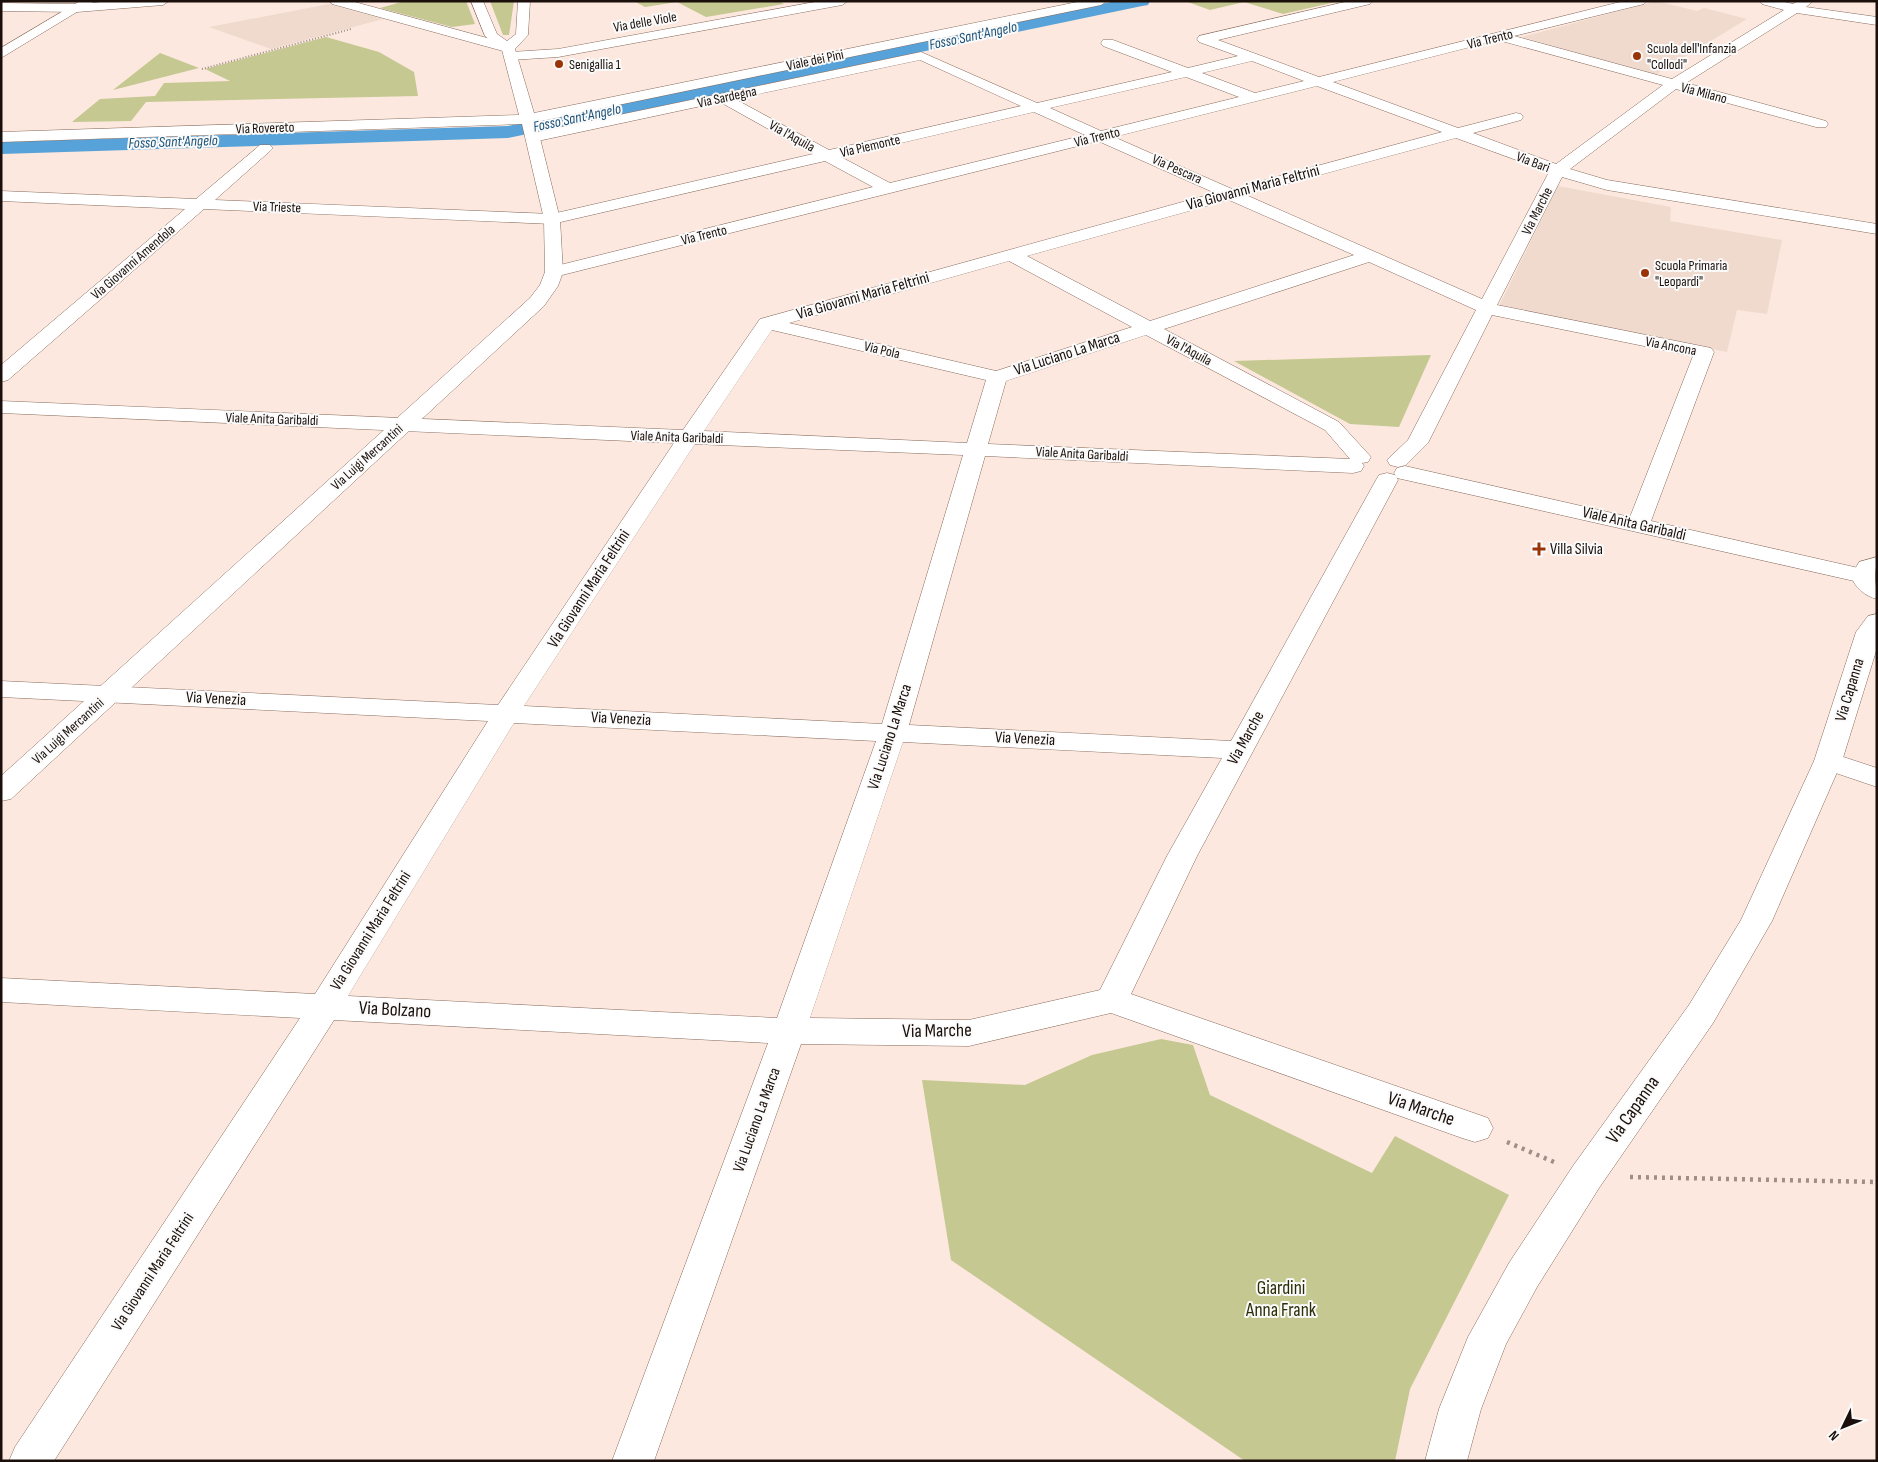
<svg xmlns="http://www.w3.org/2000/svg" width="1878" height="1462" viewBox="0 0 1878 1462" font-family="'Sofia Sans Condensed',sans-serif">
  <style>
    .education { fill: #f0dacd }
    .green { fill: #c5c890 }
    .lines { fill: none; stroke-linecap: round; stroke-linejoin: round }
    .canal { fill: #56a2d9; fill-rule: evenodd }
    .street-casing { stroke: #886b5d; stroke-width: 1 }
    .secondary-casing { stroke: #886b5d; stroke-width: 1 }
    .path-far1 { stroke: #9e8e86; stroke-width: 2; stroke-dasharray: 1 2; stroke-linecap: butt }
    .path { stroke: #9e8e86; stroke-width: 4.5; stroke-dasharray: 3 5; stroke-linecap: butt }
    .street { fill: #fff; fill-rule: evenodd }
    .secondary { fill: #fff; fill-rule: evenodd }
    .poi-dot { fill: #9a3408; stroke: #fafafa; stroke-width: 2 }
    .labels { text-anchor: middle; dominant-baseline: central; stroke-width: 4; stroke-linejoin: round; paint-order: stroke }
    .far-street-label { font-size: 14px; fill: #1a0f0a; stroke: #fafafa }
    .far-poi-label { font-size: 14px; fill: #1a0f0a; stroke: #fafafa; text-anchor: start }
    .far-water-label { font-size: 15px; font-style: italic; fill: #195177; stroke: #fafafa }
    .street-label { font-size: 16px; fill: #1a0f0a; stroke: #fafafa }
    .poi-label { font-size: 16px; fill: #1a0f0a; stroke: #fafafa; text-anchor: start }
    .near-street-label { font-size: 19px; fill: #1a0f0a; stroke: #fafafa }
    .near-park-label { font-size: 19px; fill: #2c2d06; stroke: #fafafa }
  </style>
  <rect width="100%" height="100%" fill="#fce8de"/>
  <g class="education">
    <polygon points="1656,1 1697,11 1704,8 1747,19 1655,75 1522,37"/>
    <polygon points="329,4 383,19 271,49 209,27"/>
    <polygon points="1558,186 1671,207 1670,221 1782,240 1767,314 1737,310 1727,352 1499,306"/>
  </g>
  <g class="green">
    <polygon points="405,1 466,1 475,24 452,27 380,8"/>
    <polygon points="490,1 514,1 509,35 503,35"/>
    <polygon points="634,1 779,1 784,4 706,17 677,2 645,7"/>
    <polygon points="1185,1 1340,1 1283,14 1244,2 1210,10"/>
    <polygon points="326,37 379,52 414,72 418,96 146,102 131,121 72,122 100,99 155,96 164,83 230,81 205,69"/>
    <polygon points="160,53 199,68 113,90"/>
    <polygon points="1431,355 1399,427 1350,424 1234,361"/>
    <polygon points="1161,1039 1193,1045 1210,1095 1372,1173 1395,1136 1509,1195 1410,1389 1395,1461 1245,1461 951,1260 922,1080 1025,1085 1092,1055"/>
  </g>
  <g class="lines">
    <polygon class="canal" points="1116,1 1150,1 1148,5 1142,6 508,138 1,154 1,142 508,126"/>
    <g class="street-casing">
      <g id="street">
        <polygon points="114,1 169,1 163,5 77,12 1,11 1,3 77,4"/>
        <polygon points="330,1 351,1 513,45 515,48 513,51 503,51 332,4"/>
        <polygon points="820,1 848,1 842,5 558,57 511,60 504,56 511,52 558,49"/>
        <path d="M1349 1H1372L1370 4 1218 40 1319 77 1624 1H1646L1644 4 1514 36 1672 79 1784 10 1762 4 1760 1H1781L1793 4 1798 1H1813L1806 7 1877 17V25L1797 13 1686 83 1826 121 1828 124 1826 127H1816L1676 89 1570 169 1607 180 1877 224V234L1607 190 1562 177 1497 305 1711 348 1714 352 1651 521 1863 569 1872 571 1875 576 1872 581 1863 583 1397 478 1394 473 1397 468 1405 466 1630 517 1693 356 1492 315 1428 443 1406 465 1398 467 1390 465 1387 460 1408 440 1476 310 1369 262 1164 329 1339 422 1371 457 1368 462 1362 463 1364 466 1361 471 1353 473 985 456 909 725 1231 741 1376 480 1379 475 1387 473 1395 475 1398 480 1197 856 1131 994 1488 1118 1493 1128 1488 1138 1475 1142 1462 1138 1111 1013 969 1046 801 1044 654 1461H612L768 1043 334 1020 54 1461H9L15 1447 300 1018 1 1002V978L315 994 488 721 1 697V681L498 705 674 443 1 413V401L683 430 760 319 1215 193 1098 141 554 277 548 276 545 272 548 268 873 187 825 161 552 224 204 209 8 380 1 382V365L185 209 1 201V191L196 199 260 145H270L273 148 270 151 215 200 552 214 813 154 720 102 533 142 528 140 525 137 528 134 921 52 1037 103 1172 72 1103 46 1101 43 1103 40H1113L1188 68 1238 56 1199 42 1197 39 1199 36ZM1498 40 1663 85 1556 164 1473 133 1521 120 1523 117 1521 114 1516 113 1458 128 1333 82ZM920 60 1021 106 829 150 735 99ZM1252 61 1304 81 1255 93 1202 73ZM1186 77 1239 97 1101 131 1050 108ZM1317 86 1442 132 1232 189 1114 137ZM1034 112 1085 135 890 183 841 157ZM1456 138 1549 172 1482 299 1246 195ZM1229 200 1354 255 1150 321 1027 256ZM1009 261 1132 327 996 371 789 323ZM772 330 986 380 967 443 704 431ZM1146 335 1325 430 1350 459 988 444 1006 381ZM695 444 963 455 882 724 524 706ZM514 723 876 741 777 1018 348 996ZM903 742 1222 758 1167 856 1100 990 969 1020 810 1018Z"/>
        <polygon points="1828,752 1877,768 1877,787 1818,767 1814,761 1818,755"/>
      </g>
    </g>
    <g class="secondary-casing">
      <g id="secondary">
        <polygon points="80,1 95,1 1,58 1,48"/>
        <polygon points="471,1 483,1 497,34 507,41 516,34 518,1 530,1 528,35 515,49 534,113 1082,1 1107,1 1101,5 536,122 560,219 563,272 558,286 544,306 11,799 1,801 1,776 530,298 540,285 545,272 544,219 522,124 1,142 1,132 519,115 502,50 485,36"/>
        <path d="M1877 557 1875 576 1877 599C1865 596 1855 588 1851 576L1859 562Z"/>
        <polygon points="1877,614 1877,648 1842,761 1772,921 1713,1023 1599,1188 1537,1287 1506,1344 1481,1409 1467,1461 1425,1461 1439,1409 1468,1337 1509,1263 1573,1166 1689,1005 1741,920 1814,761 1856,632 1868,616"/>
      </g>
    </g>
    <polyline class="path-far1" points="202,69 351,29"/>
    <g class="path">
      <polyline points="1507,1142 1554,1162"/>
      <polyline points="1630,1177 1877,1182"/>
    </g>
    <use href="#street" class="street"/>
    <use href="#secondary" class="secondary"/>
  </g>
  <g class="poi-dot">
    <circle cx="1637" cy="56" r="5"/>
    <circle cx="559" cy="64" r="5"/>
    <circle cx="1645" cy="273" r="5"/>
    <path d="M1536.5 541.5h5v5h5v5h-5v5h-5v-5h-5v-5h5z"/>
  </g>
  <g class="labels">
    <g class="far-street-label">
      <text transform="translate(645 22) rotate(-10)">Via delle Viole</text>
      <text transform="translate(1490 39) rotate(-14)">Via Trento</text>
      <text transform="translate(815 60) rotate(-12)">Viale dei Pini</text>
      <text transform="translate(1704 93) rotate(15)">Via Milano</text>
      <text transform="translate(727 97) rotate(-12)">Via Sardegna</text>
      <text transform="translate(265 128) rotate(-2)">Via Rovereto</text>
      <text transform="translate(792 136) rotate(29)">Via l'Aquila</text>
      <text transform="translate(1097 137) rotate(-14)">Via Trento</text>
      <text transform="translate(870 146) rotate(-13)">Via Piemonte</text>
      <text transform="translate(1533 162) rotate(21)">Via Bari</text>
      <text transform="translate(1177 169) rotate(24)">Via Pescara</text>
      <text transform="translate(277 207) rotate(2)">Via Trieste</text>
      <text transform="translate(1537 211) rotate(-63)">Via Marche</text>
      <text transform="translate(704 235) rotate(-14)">Via Trento</text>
      <text transform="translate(133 262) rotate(-41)">Via Giovanni Amendola</text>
      <text transform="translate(1671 346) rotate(11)">Via Ancona</text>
      <text transform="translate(882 350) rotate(13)">Via Pola</text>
      <text transform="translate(1189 350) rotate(28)">Via l'Aquila</text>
      <text transform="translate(272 419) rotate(2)">Viale Anita Garibaldi</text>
      <text transform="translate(677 437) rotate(2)">Viale Anita Garibaldi</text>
      <text transform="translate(1082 454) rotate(3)">Viale Anita Garibaldi</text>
      <text transform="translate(367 457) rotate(-42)">Via Luigi Mercantini</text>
      <text transform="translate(68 731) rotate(-42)">Via Luigi Mercantini</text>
    </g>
    <g class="far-poi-label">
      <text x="1647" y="48">Scuola dell'Infanzia<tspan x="1647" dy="16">"Collodi"</tspan></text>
      <text x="569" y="64">Senigallia 1</text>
      <text x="1655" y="265">Scuola Primaria<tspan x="1655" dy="16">"Leopardi"</tspan></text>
    </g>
    <g class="far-water-label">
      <text transform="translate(973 36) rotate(-12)">Fosso Sant'Angelo</text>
      <text transform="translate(577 118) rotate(-12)">Fosso Sant'Angelo</text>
      <text transform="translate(173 142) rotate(-2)">Fosso Sant'Angelo</text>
    </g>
    <g class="street-label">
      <text transform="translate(1253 188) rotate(-15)">Via Giovanni Maria Feltrini</text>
      <text transform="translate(863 296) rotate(-16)">Via Giovanni Maria Feltrini</text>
      <text transform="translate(1067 354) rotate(-18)">Via Luciano La Marca</text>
      <text transform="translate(1634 524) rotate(13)">Viale Anita Garibaldi</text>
      <text transform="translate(589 589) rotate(-57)">Via Giovanni Maria Feltrini</text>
      <text transform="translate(1850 690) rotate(-73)">Via Capanna</text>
      <text transform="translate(216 699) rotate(3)">Via Venezia</text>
      <text transform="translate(621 719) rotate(3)">Via Venezia</text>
      <text transform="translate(890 737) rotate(-72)">Via Luciano La Marca</text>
      <text transform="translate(1246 738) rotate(-61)">Via Marche</text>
      <text transform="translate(1025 739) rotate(3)">Via Venezia</text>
      <text transform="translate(371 931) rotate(-58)">Via Giovanni Maria Feltrini</text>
      <text transform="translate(757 1120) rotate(-70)">Via Luciano La Marca</text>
      <text transform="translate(153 1272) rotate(-57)">Via Giovanni Maria Feltrini</text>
    </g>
    <g class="poi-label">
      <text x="1550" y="549">Villa Silvia</text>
    </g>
    <g class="near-street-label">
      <text transform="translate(395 1010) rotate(3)">Via Bolzano</text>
      <text transform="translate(937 1031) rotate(-1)">Via Marche</text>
      <text transform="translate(1421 1109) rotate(19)">Via Marche</text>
      <text transform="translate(1633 1110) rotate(-55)">Via Capanna</text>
    </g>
    <g class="near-park-label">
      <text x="1281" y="1288">Giardini<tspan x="1281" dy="22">Anna Frank</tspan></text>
    </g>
  </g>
  <rect width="1878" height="1462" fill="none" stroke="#1a0f0a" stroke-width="5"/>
  <g transform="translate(1843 1427) rotate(227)" stroke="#fafafa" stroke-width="4" paint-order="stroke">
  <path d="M0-4L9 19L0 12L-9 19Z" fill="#1a0f0a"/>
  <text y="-8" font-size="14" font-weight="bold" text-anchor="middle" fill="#1a0f0a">N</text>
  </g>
</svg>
